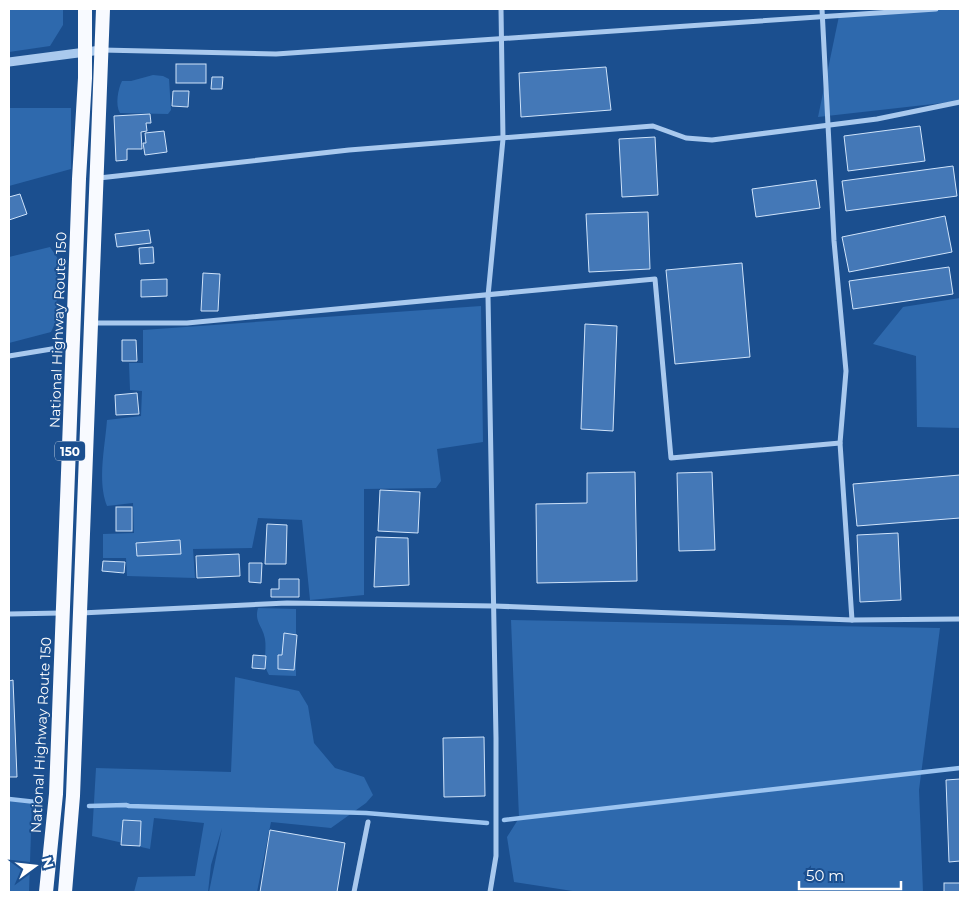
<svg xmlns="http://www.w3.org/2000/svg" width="969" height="901" viewBox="0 0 969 901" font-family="Montserrat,sans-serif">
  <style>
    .green { fill: #2e69ad }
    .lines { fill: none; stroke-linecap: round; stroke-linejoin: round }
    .stream { stroke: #9cc4f0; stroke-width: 4.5 }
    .building { fill: #4478b7; stroke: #cfe3fa }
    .minor { stroke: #a9c9ee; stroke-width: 5 }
    .tertiary { stroke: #a9c9ee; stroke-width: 9 }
    .trunk { stroke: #f8faff; stroke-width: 14 }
    .labels { text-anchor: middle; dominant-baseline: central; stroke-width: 4; stroke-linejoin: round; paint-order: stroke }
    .shield { fill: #1b4f8f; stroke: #bbcadd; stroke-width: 1 }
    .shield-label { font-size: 12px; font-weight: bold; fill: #fff }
    .street-label { font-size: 14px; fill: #fff; stroke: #1b4f8f }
  </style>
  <rect width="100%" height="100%" fill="#1b4f8f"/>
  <g class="green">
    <polygon points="9,9 63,9 63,25 50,46 9,52"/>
    <polygon points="912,9 960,9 960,101 818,117 839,16"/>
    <path d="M153 75 163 76 169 79 171 110 168 114 120 113C115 105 118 89 122 81H131Z"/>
    <polygon points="9,108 71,108 71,169 9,186"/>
    <polygon points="50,247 58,259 56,321 51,332 9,343 9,257"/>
    <polygon points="960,298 960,428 917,427 916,356 873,344 903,307"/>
    <path d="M481 306 483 442 437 449 441 481 436 488 364 489V595L310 600 302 520 258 518 252 548 193 549 195 578 127 576 126 558H103V534L134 533 133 503 107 506C97 481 105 447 107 420L141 416 142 391 130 390 129 363H143V330Z"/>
    <path d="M258 608 296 609V676L269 675C262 664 267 651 265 639 263 626 254 622 258 608Z"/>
    <polygon points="511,620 940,628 919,790 923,892 579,892 514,882 507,837 519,818"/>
    <polygon points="235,677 299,691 308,706 314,743 335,768 364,777 373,795 366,803 331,828 271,822 257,892 209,892 222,828 211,865 208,892 134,892 138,877 195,876 204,823 154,818 150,849 92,836 96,768 231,772"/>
    <polygon points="9,799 32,802 29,892 9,892"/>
  </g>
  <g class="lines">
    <g class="stream">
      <polyline points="9,799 36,802"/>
      <polyline points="89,806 126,805 129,806 366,813 487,823"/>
      <polyline points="504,820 960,768"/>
    </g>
  </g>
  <g class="building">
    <rect x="176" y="64" width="30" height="19"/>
    <polygon points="606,67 611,110 521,117 519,73"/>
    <polygon points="212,77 223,77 222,89 211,89"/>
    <polygon points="173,91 189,91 188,107 172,106"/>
    <polygon points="150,114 151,123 146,123 147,131 141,132 142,149 127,149 127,160 116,161 114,116"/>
    <polygon points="920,126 925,161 848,171 844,136"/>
    <polygon points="164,131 167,152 145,155 143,143 146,143 145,133"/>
    <polygon points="655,137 658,195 622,197 619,139"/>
    <polygon points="953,166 957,196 846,211 842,181"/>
    <polygon points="816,180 820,208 756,217 752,189"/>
    <polygon points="20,194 27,214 9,220 9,197"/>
    <polygon points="648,212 650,269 589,272 586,214"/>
    <polygon points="945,216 952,252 849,272 842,237"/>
    <polygon points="149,230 151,243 117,247 115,234"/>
    <polygon points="153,247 154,263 140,264 139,248"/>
    <polygon points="742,263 750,357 675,364 666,270"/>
    <polygon points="949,267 953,294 853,309 849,281"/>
    <polygon points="203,273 220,274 218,311 201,311"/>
    <polygon points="167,279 167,296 141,297 141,280"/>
    <polygon points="585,324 617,326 613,431 581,429"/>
    <polygon points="122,340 136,340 137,361 122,361"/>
    <polygon points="137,393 139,414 116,415 115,395"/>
    <polygon points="635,472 637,581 537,583 536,504 587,503 587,473"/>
    <polygon points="712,472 715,550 679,551 677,473"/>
    <polygon points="960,475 960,518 857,526 853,484"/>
    <polygon points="380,490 420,492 418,533 378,531"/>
    <rect x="116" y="507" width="16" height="24"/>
    <polygon points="267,524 287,525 286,564 265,564"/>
    <polygon points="898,533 901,600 860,602 857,535"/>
    <polygon points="376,537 408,538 409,585 374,587"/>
    <polygon points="180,540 181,554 137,556 136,543"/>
    <polygon points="239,554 240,576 197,578 196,556"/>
    <polygon points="103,561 125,562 124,573 102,571"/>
    <polygon points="249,563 262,563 261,583 249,582"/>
    <polygon points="279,579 299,579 299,597 271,597 271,589 279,589"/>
    <polygon points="284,633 297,635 294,670 278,669 278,655 282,655"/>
    <polygon points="253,655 266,656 265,669 252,668"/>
    <polygon points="13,680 17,777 9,777 9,681"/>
    <polygon points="484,737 485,796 444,797 443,738"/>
    <polygon points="960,779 960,861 949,862 946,780"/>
    <polygon points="123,820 141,821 140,846 121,845"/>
    <polygon points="270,830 345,843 337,892 260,892"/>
    <rect x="944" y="883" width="16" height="9"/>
  </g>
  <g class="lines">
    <g class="minor">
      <polyline points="822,9 834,241 846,371 840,443 852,620"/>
      <polyline points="102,50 276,54 936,9"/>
      <polyline points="99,178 349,150 653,126 686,138 712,140 877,119 960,102"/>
      <polyline points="92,323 187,323 655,279 671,458 840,443"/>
      <polyline points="9,356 70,346"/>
      <polyline points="81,613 287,603 494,606 852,620 960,619"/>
      <polyline points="9,614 61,613"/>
      <polyline points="354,892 368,822"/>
      <polyline points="490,892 496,856 496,738 488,296 503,139 501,9"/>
    </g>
    <polyline class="tertiary" points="9,62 101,50"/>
    <g class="trunk">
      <polyline points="46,892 56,794 79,179 85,78 85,9"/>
      <polyline points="65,892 73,796 103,9"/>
    </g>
  </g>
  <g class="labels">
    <rect class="shield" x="55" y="441.5" width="30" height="19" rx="4"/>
    <g class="shield-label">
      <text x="70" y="451">150</text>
    </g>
    <g class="street-label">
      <text transform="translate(58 330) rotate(-88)">National Highway Route 150</text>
      <text transform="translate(41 735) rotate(-87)">National Highway Route 150</text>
    </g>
  </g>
  <rect width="969" height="901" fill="none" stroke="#ffffff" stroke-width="20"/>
  <g transform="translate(35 866) rotate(75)" stroke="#1b4f8f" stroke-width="4" paint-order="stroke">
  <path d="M0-4L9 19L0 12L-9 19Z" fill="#ffffff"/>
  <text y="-8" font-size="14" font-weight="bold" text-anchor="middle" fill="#ffffff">N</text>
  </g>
  <path d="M799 881v8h102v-8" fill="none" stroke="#ffffff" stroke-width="2.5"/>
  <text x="806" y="881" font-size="15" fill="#ffffff" stroke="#1b4f8f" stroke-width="4" paint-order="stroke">50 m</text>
</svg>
